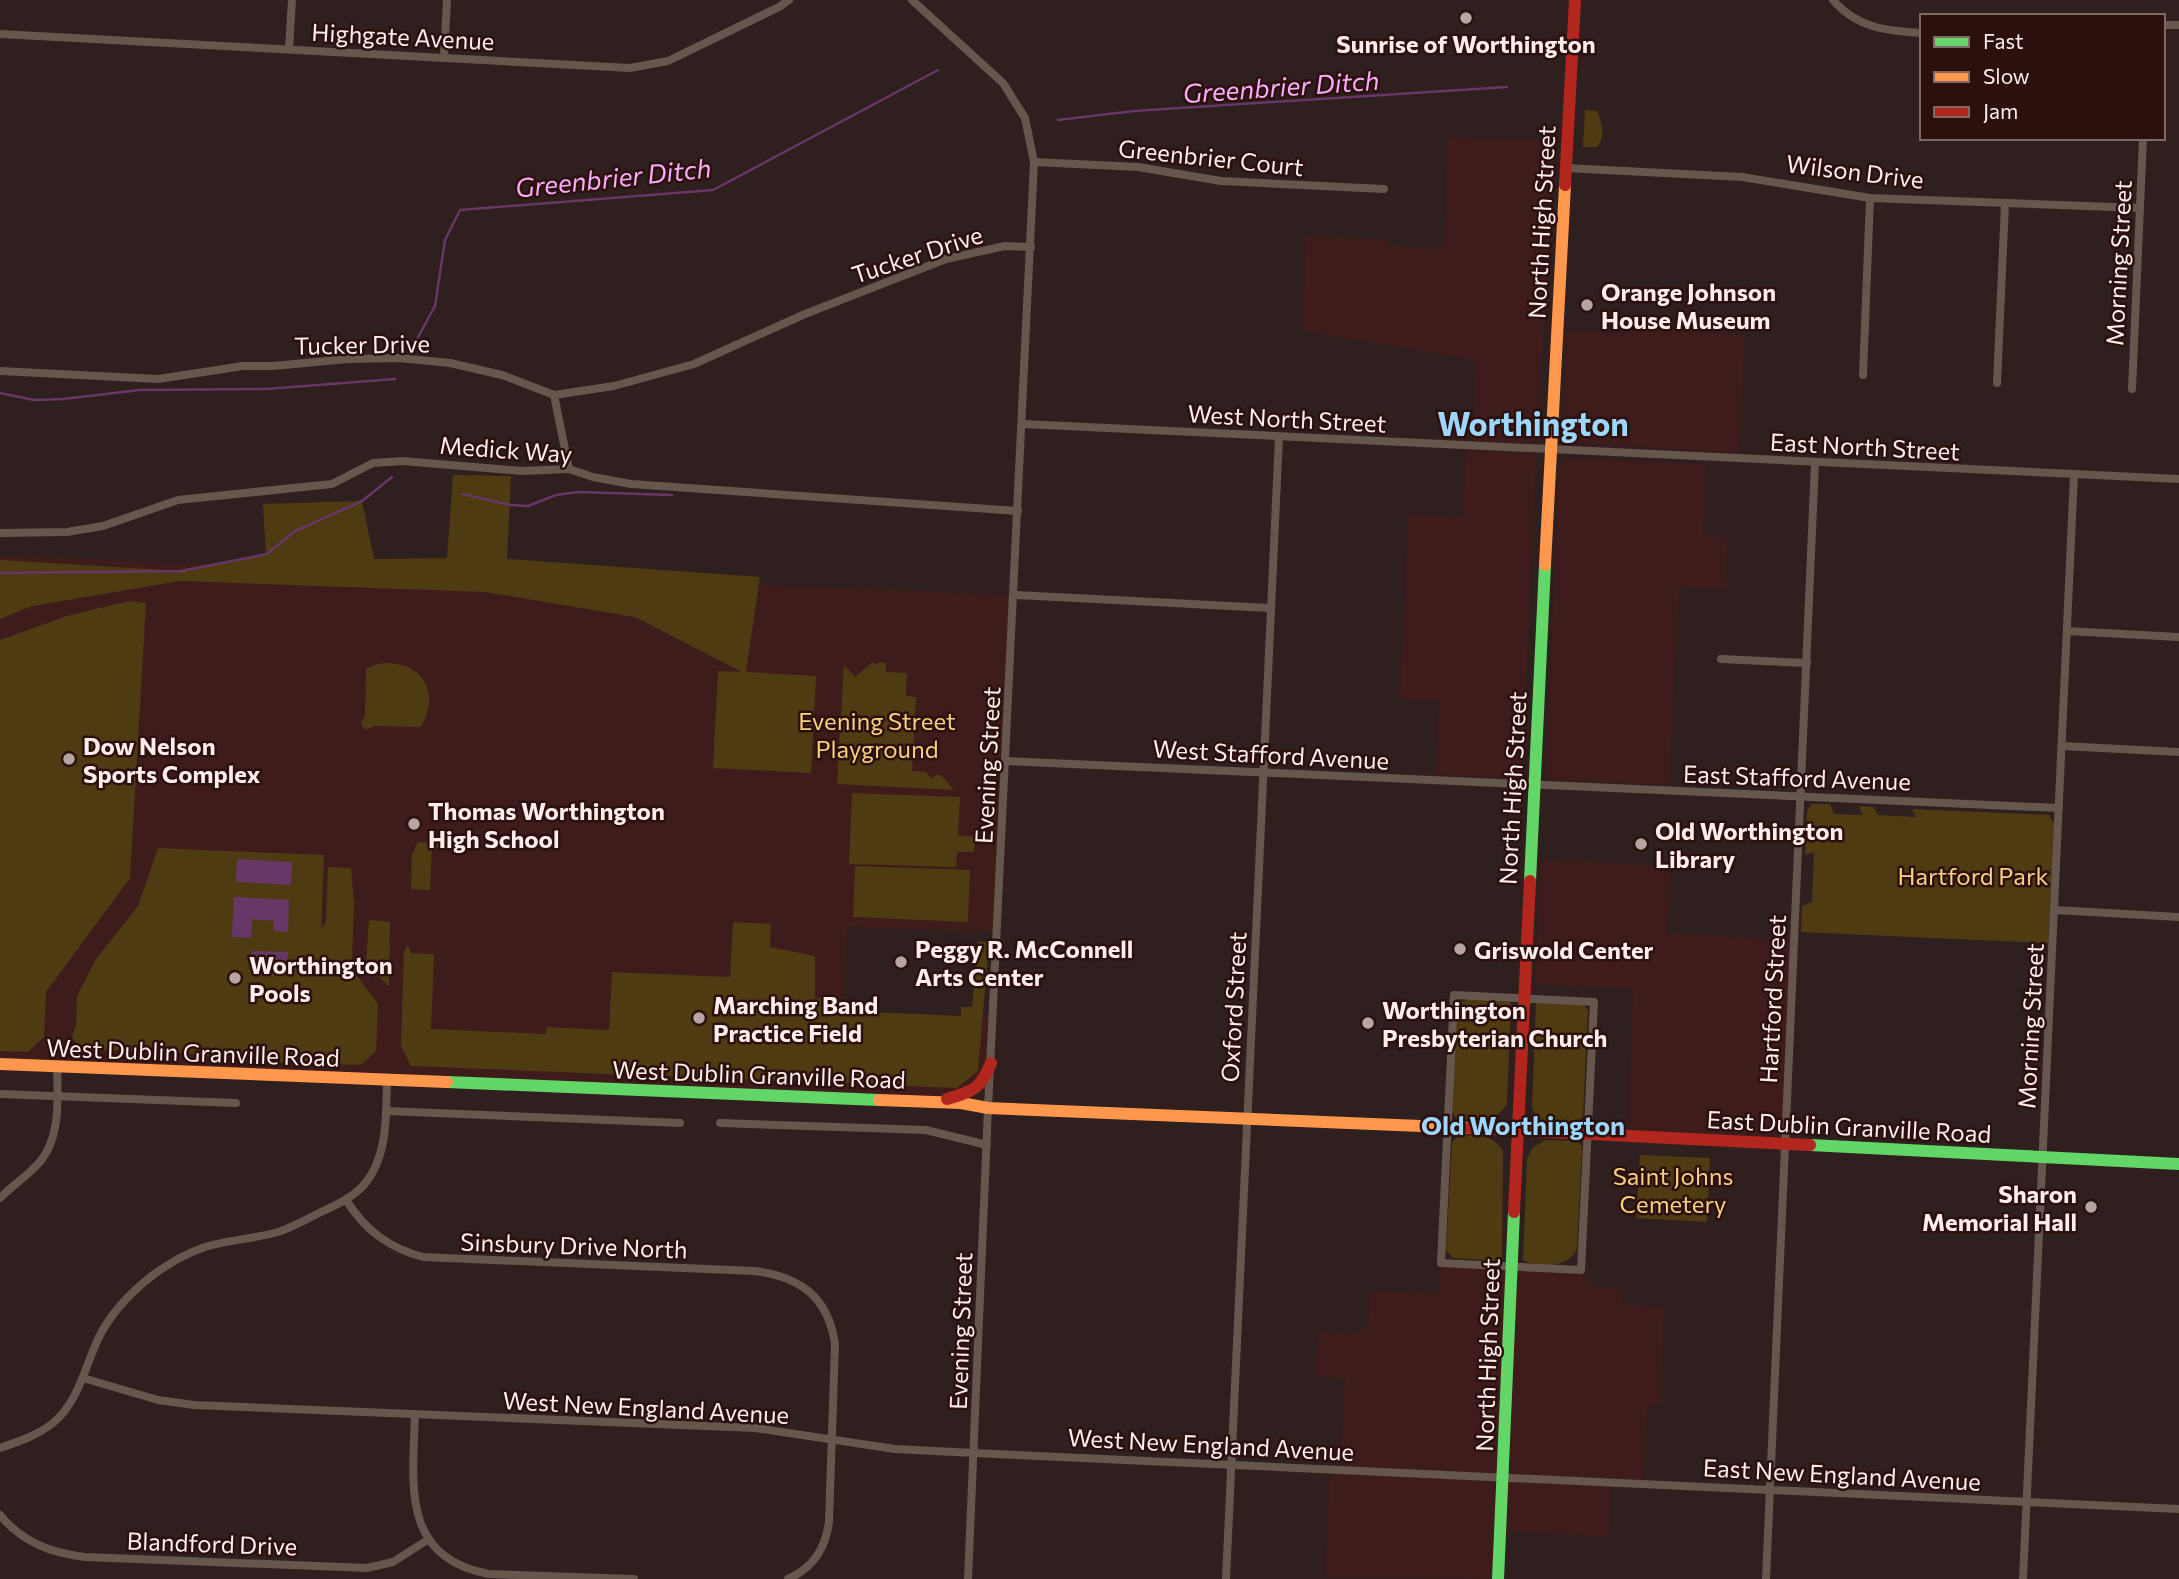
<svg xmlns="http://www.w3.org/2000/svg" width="2179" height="1579" viewBox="0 0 2179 1579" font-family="Commissioner,sans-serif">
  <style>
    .built { fill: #3e1c1b }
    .green { fill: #4f3b12 }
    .water { fill: #673767 }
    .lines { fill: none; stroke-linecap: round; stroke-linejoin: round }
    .stream { stroke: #673767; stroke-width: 2.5 }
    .street { stroke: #66564d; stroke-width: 8 }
    .fast { stroke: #63d668; stroke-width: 12 }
    .slow { stroke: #ff974d; stroke-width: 12 }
    .jam { stroke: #b3261e; stroke-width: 12 }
    .poi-dot { fill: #b6a5a3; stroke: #2b100e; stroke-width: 2.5 }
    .labels { text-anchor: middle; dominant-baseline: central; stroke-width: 5; stroke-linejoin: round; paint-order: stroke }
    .street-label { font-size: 24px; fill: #feedeb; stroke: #2b100e }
    .poi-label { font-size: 24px; font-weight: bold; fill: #feedeb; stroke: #2b100e; text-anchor: start }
    .park-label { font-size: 24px; fill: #f8d081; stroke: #2b100e }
    .water-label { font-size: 26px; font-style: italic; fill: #f8acfb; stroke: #2b100e }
    .neighbourhood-label { font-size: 26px; font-weight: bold; fill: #9dd7fd; stroke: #2b100e }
    .district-label { font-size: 32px; font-weight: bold; fill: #9dd7fd; stroke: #2b100e }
  </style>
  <rect width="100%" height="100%" fill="#2f1f1e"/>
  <g class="built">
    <polygon points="1448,137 1554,141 1538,432 1537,438 1530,443 1473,441 1475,360 1303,331 1306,237 1388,240 1388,246 1443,249"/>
    <polygon points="1642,329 1745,335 1739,453 1570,443 1563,439 1567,330 1623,333"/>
    <polygon points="1466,450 1531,454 1536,458 1522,770 1520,774 1512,778 1435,775 1439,701 1400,699 1408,515 1463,517"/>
    <polygon points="1567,458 1699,464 1706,462 1703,535 1727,537 1725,589 1679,587 1669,785 1551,780 1546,774 1559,465"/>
    <polygon points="0,556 1015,595 997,931 847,927 843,1011 993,1017 984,1084 936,1102 0,1066"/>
    <polygon points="1541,860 1670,866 1667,934 1794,939 1785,1143 1628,1136 1633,989 1535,984"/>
    <polygon points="1441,1263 1581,1270 1593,1287 1621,1289 1621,1304 1664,1307 1660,1405 1647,1405 1643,1483 1611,1482 1609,1537 1500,1531 1498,1579 1325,1577 1330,1469 1340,1469 1345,1378 1315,1376 1317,1332 1354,1334 1369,1325 1370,1291 1439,1294"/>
  </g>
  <g class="green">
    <path d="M1585 110 1597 111C1602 123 1606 136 1597 147H1583Z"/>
    <polygon points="453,475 511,476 507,559 760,577 746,672 816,676 811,773 713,768 718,671 742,672 635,617 485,592 180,581 32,606 0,619 0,560 181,571 266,554 263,504 362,501 374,559 447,558"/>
    <polygon points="129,601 146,603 130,878 46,992 44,1037 28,1052 0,1051 0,640 67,616"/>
    <polygon points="873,662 876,665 879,662 886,663 886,672 907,673 906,696 916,697 912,771 926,772 931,779 936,775 941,775 954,790 837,784 844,665 855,677"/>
    <path d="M384 663C423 662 441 693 421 727L374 726 367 730 362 726 361 722 365 716 366 669 374 665Z"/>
    <polygon points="852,793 960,797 958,835 975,837 974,852 957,852 956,867 849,864"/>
    <polygon points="1812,804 1830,804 1834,814 1862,815 1859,806 1874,807 1878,815 1916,817 1912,809 2049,815 2054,823 2048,943 1801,932 1802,906 1812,902 1814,852 1805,855 1807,811"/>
    <polygon points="418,842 443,843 442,848 432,848 430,890 411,889 412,854"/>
    <polygon points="158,848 324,855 321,929 326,922 328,867 351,868 354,903 352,962 357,976 378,1004 376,1051 361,1065 257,1062 187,1053 83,1049 72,1038 76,1024 77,996 96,959 138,906"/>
    <polygon points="855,866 970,870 968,922 853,917"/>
    <polygon points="369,920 390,922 389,987 366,963"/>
    <polygon points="733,922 771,924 770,947 815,956 815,998 843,1000 844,1011 961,1016 961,1007 972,1007 978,941 989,943 978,1071 957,1088 411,1066 401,1046 404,952 408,945 411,953 434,954 431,1029 546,1034 547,1027 609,1030 612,972 730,977"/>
    <path d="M1469 999 1510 1002 1511 1004 1507 1103C1497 1124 1477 1119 1457 1119L1452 1112 1456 1013 1461 1002Z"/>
    <path d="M1536 1002 1584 1005 1588 1010 1583 1116 1578 1124C1560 1123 1540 1127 1532 1108Z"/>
    <path d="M1458 1135C1476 1136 1493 1133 1503 1151L1502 1257 1499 1261 1453 1258 1446 1250 1452 1143Z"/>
    <path d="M1545 1140 1578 1141 1582 1147 1577 1249C1568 1268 1540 1268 1523 1260L1527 1159 1532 1148Z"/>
    <polygon points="1640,1155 1710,1158 1707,1222 1636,1218"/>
  </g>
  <g class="water">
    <polygon points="237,859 292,862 291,885 236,882"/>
    <polygon points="234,897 289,900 288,932 273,931 274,921 252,919 251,938 232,937"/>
    <polygon points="252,951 288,952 286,975 251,974"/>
  </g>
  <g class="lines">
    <g class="stream">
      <polyline points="1058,120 1134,111 1507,87"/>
      <polyline points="409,354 435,306 445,240 460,210 713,190 938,70"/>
      <polyline points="0,393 34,400 63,399 140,390 266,389 395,379"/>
      <polyline points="463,494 510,505 528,506 556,495 578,492 672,495"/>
      <polyline points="0,573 181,571 267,554 295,531 362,501 392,477"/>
    </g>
    <g class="street">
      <polyline points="912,0 1003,83 1025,118 1034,162 988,1108 968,1579"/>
      <path d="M1833 0C1857 28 1886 31 1922 33"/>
      <polyline points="2163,25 2179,25"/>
      <polyline points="0,34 630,68 668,61 779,7 789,0"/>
      <polyline points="289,49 292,0"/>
      <polyline points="444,57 447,0"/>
      <polyline points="1034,162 1138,167 1221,181 1384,189"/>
      <polyline points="1566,168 1742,177 1870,198 2140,208"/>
      <polyline points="0,371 158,379 243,366 273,366 348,359 398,358 450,363 502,375 554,395 614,386 694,364 805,314 946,259 1005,246 1031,247"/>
      <polyline points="1863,375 1870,198"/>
      <polyline points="1997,383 2005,204"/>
      <polyline points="2132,389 2143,138"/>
      <polyline points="554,395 569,469"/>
      <polyline points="1023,424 2179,479"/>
      <polyline points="0,533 67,532 103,526 178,500 332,484 373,463 402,461 522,471 569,469 593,477 631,484 1018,511"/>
      <polyline points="1015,595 1270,608"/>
      <polyline points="2067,631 2179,637"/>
      <polyline points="1721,659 1807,663"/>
      <polyline points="2062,746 2179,752"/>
      <polyline points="1006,761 2059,808"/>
      <polyline points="2055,910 2179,917"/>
      <polygon points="1454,995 1594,1002 1581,1270 1441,1263"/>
      <polyline points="0,1094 236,1103"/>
      <polyline points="386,1111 680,1123"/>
      <polyline points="720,1123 926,1130 987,1145"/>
      <path d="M0 1198C12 1186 27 1176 38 1164 61 1139 58 1098 57 1067"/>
      <path d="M346 1200C365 1230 389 1248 423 1257L754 1271C799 1276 828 1296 835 1344L829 1521C826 1548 813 1568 788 1579"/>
      <polyline points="83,1378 158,1400 194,1405 755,1428 895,1449 974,1453 2179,1509"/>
      <path d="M415 1414C413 1483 400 1558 489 1574L634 1579"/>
      <path d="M0 1448C18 1442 38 1435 53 1423 78 1403 85 1367 98 1339 110 1314 131 1292 153 1275 168 1264 187 1253 205 1247 228 1240 254 1239 278 1232 293 1227 307 1219 321 1212 336 1205 350 1199 362 1187 388 1159 386 1117 387 1081"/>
      <path d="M0 1515C22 1542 51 1553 85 1557L367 1568 393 1562 429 1539"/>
      <polyline points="1226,1579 1279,437"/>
      <polyline points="1766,1579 1815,463"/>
      <polyline points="2023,1579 2074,475"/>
    </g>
    <g class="fast">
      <polyline points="1530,881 1545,565"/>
      <polyline points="447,1082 879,1100"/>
      <polyline points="1810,1145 2179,1164"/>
      <polyline points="1498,1579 1514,1212"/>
    </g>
    <g class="slow">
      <polyline points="1545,565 1565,185"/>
      <polyline points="0,1064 447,1082"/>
      <polyline points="879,1100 961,1103 988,1108 1469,1128"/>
    </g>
    <g class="jam">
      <polyline points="1565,185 1575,0"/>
      <path d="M947 1099C973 1091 981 1089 991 1063"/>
      <polyline points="1469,1128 1810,1145"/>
      <polyline points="1514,1212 1530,881"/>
    </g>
  </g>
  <g class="poi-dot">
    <circle cx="1466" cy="18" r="7"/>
    <circle cx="1587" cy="305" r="7"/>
    <circle cx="69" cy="759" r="7"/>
    <circle cx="414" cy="824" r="7"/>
    <circle cx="1641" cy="844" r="7"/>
    <circle cx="1460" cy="949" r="7"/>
    <circle cx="901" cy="962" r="7"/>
    <circle cx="235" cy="978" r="7"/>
    <circle cx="699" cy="1018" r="7"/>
    <circle cx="1368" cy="1023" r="7"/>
    <circle cx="2091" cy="1207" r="7"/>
  </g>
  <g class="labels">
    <g class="street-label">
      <text transform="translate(403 36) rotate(3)">Highgate Avenue</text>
      <text transform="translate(1211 157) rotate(6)">Greenbrier Court</text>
      <text transform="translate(1855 171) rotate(7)">Wilson Drive</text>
      <text transform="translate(1541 222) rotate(-87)">North High Street</text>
      <text transform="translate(917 254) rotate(-18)">Tucker Drive</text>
      <text transform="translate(2118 263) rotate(-87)">Morning Street</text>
      <text transform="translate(362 344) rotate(-1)">Tucker Drive</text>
      <text transform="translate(1287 418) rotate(3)">West North Street</text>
      <text transform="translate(1865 446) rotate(3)">East North Street</text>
      <text transform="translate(506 449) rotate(4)">Medick Way</text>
      <text transform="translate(1271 754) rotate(3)">West Stafford Avenue</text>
      <text transform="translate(987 765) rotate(-87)">Evening Street</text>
      <text transform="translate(1797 777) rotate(2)">East Stafford Avenue</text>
      <text transform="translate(1512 788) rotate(-87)">North High Street</text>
      <text transform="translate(1772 999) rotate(-87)">Hartford Street</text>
      <text transform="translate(1233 1007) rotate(-87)">Oxford Street</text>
      <text transform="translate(2030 1026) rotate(-87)">Morning Street</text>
      <text transform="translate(193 1052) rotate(2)">West Dublin Granville Road</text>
      <text transform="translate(759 1074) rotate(2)">West Dublin Granville Road</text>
      <text transform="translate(1849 1126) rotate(3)">East Dublin Granville Road</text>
      <text transform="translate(574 1245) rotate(2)">Sinsbury Drive North</text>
      <text transform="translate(960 1331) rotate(-88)">Evening Street</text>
      <text transform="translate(1487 1355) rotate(-88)">North High Street</text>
      <text transform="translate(646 1407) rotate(3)">West New England Avenue</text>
      <text transform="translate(1211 1444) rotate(3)">West New England Avenue</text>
      <text transform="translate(1842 1474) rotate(3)">East New England Avenue</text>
      <text transform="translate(212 1543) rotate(2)">Blandford Drive</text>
    </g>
    <g class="poi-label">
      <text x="1466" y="43" text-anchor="middle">Sunrise of Worthington</text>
      <text x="1601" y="291">Orange Johnson<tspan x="1601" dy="28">House Museum</tspan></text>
      <text x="83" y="745">Dow Nelson<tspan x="83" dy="28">Sports Complex</tspan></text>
      <text x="428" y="810">Thomas Worthington<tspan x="428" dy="28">High School</tspan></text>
      <text x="1655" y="830">Old Worthington<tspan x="1655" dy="28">Library</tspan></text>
      <text x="915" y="948">Peggy R. McConnell<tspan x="915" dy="28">Arts Center</tspan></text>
      <text x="1474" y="949">Griswold Center</text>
      <text x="249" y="964">Worthington<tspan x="249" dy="28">Pools</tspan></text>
      <text x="713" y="1004">Marching Band<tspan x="713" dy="28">Practice Field</tspan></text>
      <text x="1382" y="1009">Worthington<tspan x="1382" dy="28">Presbyterian Church</tspan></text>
      <text x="2077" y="1193" text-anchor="end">Sharon<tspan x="2077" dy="28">Memorial Hall</tspan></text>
    </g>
    <g class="park-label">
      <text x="877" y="720">Evening Street<tspan x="877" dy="28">Playground</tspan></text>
      <text x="1973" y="875">Hartford Park</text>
      <text x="1673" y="1175">Saint Johns<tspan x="1673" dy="28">Cemetery</tspan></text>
    </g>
    <g class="water-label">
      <text transform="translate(1281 86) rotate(-4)">Greenbrier Ditch</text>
      <text transform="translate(613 177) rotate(-6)">Greenbrier Ditch</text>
    </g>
    <g class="neighbourhood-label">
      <text x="1523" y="1124">Old Worthington</text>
    </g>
    <g class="district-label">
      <text x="1533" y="423">Worthington</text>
    </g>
  </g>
  <rect x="1920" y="14" width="245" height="126" fill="#2b100e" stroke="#7f6866" stroke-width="2"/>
  <rect x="1934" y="37" width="35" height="10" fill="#63d668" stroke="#7f6866" stroke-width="2"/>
  <text x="1983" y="49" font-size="21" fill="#feedeb">Fast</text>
  <rect x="1934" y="72" width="35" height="10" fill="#ff974d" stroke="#7f6866" stroke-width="2"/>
  <text x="1983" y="84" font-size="21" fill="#feedeb">Slow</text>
  <rect x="1934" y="107" width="35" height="10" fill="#b3261e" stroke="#7f6866" stroke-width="2"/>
  <text x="1983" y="119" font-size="21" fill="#feedeb">Jam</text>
</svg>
